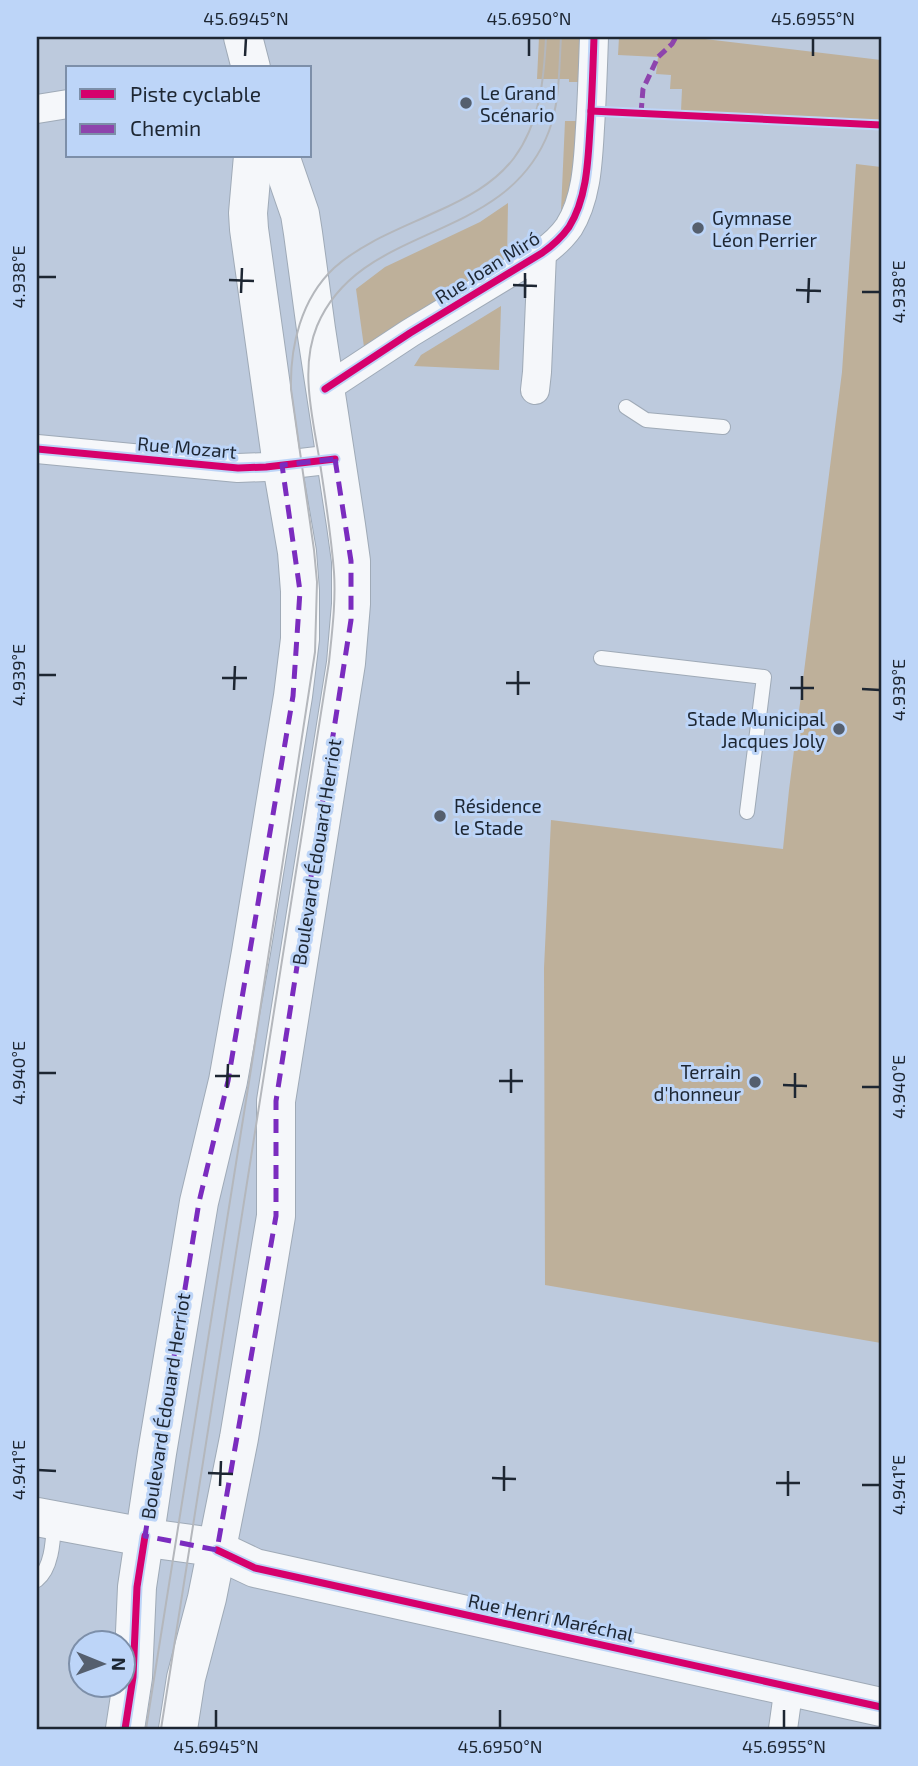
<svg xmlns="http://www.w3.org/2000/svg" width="918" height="1766" viewBox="0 0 918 1766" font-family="'Exo 2',sans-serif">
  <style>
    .green { fill: #beb09a }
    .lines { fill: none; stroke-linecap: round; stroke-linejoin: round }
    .lane-casing { stroke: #9faab7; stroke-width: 16 }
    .street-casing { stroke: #9faab7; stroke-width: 30 }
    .secondary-casing { stroke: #9faab7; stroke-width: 40 }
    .lane { stroke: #f5f7fa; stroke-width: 14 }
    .street { stroke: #f5f7fa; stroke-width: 28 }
    .secondary { stroke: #f5f7fa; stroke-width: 38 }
    .tram { stroke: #b4b7bc; stroke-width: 2 }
    .quiet { stroke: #8e44ad; stroke-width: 5; stroke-dasharray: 10 5; stroke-linecap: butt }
    .cycleway-casing { stroke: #bdd5f8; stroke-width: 11 }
    .cycleway { stroke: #d6006c; stroke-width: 7 }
    .marked { fill: none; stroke: #7b2cbf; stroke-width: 5; stroke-dasharray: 14 9; stroke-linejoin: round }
    .ticks { fill: none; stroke: #1d2632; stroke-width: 2.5 }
    .poi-dot { fill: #555f6e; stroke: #bdd5f8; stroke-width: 2.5 }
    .labels { text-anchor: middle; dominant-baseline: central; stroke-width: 6; stroke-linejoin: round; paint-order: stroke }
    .poi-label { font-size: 19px; fill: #1d2632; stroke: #bdd5f8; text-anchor: start }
    .street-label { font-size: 19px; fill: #1d2632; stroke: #bdd5f8 }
    .neatline { fill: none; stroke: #1d2632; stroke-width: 2.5 }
    .ticks-label { font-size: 18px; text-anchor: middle; fill: #1d2632 }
  </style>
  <rect width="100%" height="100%" fill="#bdcadd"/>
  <g class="green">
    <polygon points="539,37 584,37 581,82 569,82 569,79 537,79"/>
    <polygon points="619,37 688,37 881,60 881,122 681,111 682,89 670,89 671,75 656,74 658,57 618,55"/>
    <path d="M565 121H581C577 152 574 182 561 211Z"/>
    <polygon points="856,164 881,167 881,1343 545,1285 544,968 551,820 783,849 789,790 842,372"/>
    <polygon points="508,203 507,262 364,347 356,289 385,267 480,222"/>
    <polygon points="501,306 499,370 414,366 421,355"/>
  </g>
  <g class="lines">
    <g class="lane-casing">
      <g id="lane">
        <polyline points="626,407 646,420 723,427"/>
        <polyline points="601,658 764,677 747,812"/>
        <path d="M37 1580C52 1568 53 1541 54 1523"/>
      </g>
    </g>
    <g class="street-casing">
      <g id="street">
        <polyline points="37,109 68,104"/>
        <path d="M325 389 410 333 542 253C552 246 562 237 569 227 587 198 588 161 590 128 592 98 593 67 594 37"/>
        <polyline points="535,390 537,372 542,253"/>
        <polyline points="37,449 238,468 266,467 335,459"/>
        <polyline points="783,1729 789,1686"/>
      </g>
    </g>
    <g class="secondary-casing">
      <g id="secondary">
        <polyline points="243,37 251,68"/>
        <polyline points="37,1517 155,1539 206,1546 217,1550 255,1568 881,1707"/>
        <polyline points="125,1729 133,1677 137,1587 157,1453 199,1202 228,1081 251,952 293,696 300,639 300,591 297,552 282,465 249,229 248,213 253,156"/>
        <polyline points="178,1729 186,1678 207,1598 239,1438 276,1216 276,1101 346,663 351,604 351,561 346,525 316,329 303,233 300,214 280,156"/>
      </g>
    </g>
    <use href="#lane" class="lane"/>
    <use href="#street" class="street"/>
    <use href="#secondary" class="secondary"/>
    <g class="tram">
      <path d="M146 1729 251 1069 315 652 317 582 314 550 291 389C290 346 301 299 334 268 363 242 402 228 436 212 465 199 494 184 514 158 540 123 544 79 546 37"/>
      <path d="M161 1729 329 662C332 632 336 602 334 572 331 534 325 495 319 457 312 415 300 367 317 326 361 221 506 245 549 131 560 101 559 68 561 37"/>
    </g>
    <polyline class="quiet" points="641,113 643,89 658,57 672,44 676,37"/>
    <g class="cycleway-casing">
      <g id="cycleway">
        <polyline points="591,111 881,125"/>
        <path d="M325 389 410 333 542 253C552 246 562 237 569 227 587 198 588 161 590 128 592 98 593 67 594 37"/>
        <polyline points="37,449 238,468 266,467 335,459"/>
        <polyline points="217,1550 255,1568 881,1707"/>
        <polyline points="125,1729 133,1677 137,1587 145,1536"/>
      </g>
    </g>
    <use href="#cycleway" class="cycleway"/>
  </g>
  <path class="marked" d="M335 459 351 561V620L276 1101V1216L217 1550 145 1536 199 1202 228 1081 293 696 300 591 282 465Z"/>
  <path class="ticks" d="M245 56 246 38M529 56V38M813 56V38M38 277H56M229 280 254 281M513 285 537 286M796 290 821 291M862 292H880M241 293 242 268M525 298V273M808 303 809 278M38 675H56M222 678H247M506 683H530M790 688H814M862 689 880 690M234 690 235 666M518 695V671M802 700V676M38 1073H56M215 1076H240M499 1081H523M783 1085 807 1086M862 1087H880M227 1088 228 1064M511 1093V1069M795 1098V1073M38 1470 56 1471M208 1473 233 1474M492 1478 516 1479M776 1483H800M862 1485H880M220 1486 221 1461M504 1491V1466M788 1496V1471M216 1728V1710M500 1728V1710M784 1728V1710"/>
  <g class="poi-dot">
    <circle cx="466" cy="103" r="7"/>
    <circle cx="698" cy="228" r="7"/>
    <circle cx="839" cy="729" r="7"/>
    <circle cx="440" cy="816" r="7"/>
    <circle cx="755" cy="1082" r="7"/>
  </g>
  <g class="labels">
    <g class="poi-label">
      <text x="480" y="92">Le Grand<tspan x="480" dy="22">Scénario</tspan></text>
      <text x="712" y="217">Gymnase<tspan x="712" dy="22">Léon Perrier</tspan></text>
      <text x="825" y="718" text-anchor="end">Stade Municipal<tspan x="825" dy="22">Jacques Joly</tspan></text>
      <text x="454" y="805">Résidence<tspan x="454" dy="22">le Stade</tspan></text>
      <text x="741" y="1071" text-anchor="end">Terrain<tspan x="741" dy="22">d'honneur</tspan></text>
    </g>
    <g class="street-label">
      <text transform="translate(487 267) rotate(-32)">Rue Joan Miró</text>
      <text transform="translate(187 447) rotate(5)">Rue Mozart</text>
      <text transform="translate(316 852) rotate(-81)">Boulevard Édouard Herriot</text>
      <text transform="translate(165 1406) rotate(-81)">Boulevard Édouard Herriot</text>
      <text transform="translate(551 1617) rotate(12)">Rue Henri Maréchal</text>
    </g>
  </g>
  <rect width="918" height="1766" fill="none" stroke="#bdd5f8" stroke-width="77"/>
  <rect x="66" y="66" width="245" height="91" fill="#bdd5f8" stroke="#7d8fa9" stroke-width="2"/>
  <rect x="80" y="89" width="35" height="10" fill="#d6006c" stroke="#7d8fa9" stroke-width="2"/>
  <text x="130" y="102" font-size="21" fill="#1d2632">Piste cyclable</text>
  <rect x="80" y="124" width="35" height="10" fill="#8e44ad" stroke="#7d8fa9" stroke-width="2"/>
  <text x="130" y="136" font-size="21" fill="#1d2632">Chemin</text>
  <g transform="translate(102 1664) rotate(91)"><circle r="33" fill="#bdd5f8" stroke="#7d8fa9" stroke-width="2"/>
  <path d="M0-5L12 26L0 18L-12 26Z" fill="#555f6e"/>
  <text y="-10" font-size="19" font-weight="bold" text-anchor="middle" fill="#1d2632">N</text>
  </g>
  <rect x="38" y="38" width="842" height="1690" class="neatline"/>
  <g class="ticks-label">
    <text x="246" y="25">45.6945°N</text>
    <text x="529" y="25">45.6950°N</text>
    <text x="813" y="25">45.6955°N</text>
    <text transform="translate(19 277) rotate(-90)" y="6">4.938°E</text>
    <text transform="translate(899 292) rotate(-90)" y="6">4.938°E</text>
    <text transform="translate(19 675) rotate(-90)" y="6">4.939°E</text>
    <text transform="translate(899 690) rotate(-90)" y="6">4.939°E</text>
    <text transform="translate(19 1073) rotate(-90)" y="6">4.940°E</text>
    <text transform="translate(899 1087) rotate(-90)" y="6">4.940°E</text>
    <text transform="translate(19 1470) rotate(-90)" y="6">4.941°E</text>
    <text transform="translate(899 1485) rotate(-90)" y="6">4.941°E</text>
    <text x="216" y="1753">45.6945°N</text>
    <text x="500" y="1753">45.6950°N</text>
    <text x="784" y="1753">45.6955°N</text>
  </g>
</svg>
